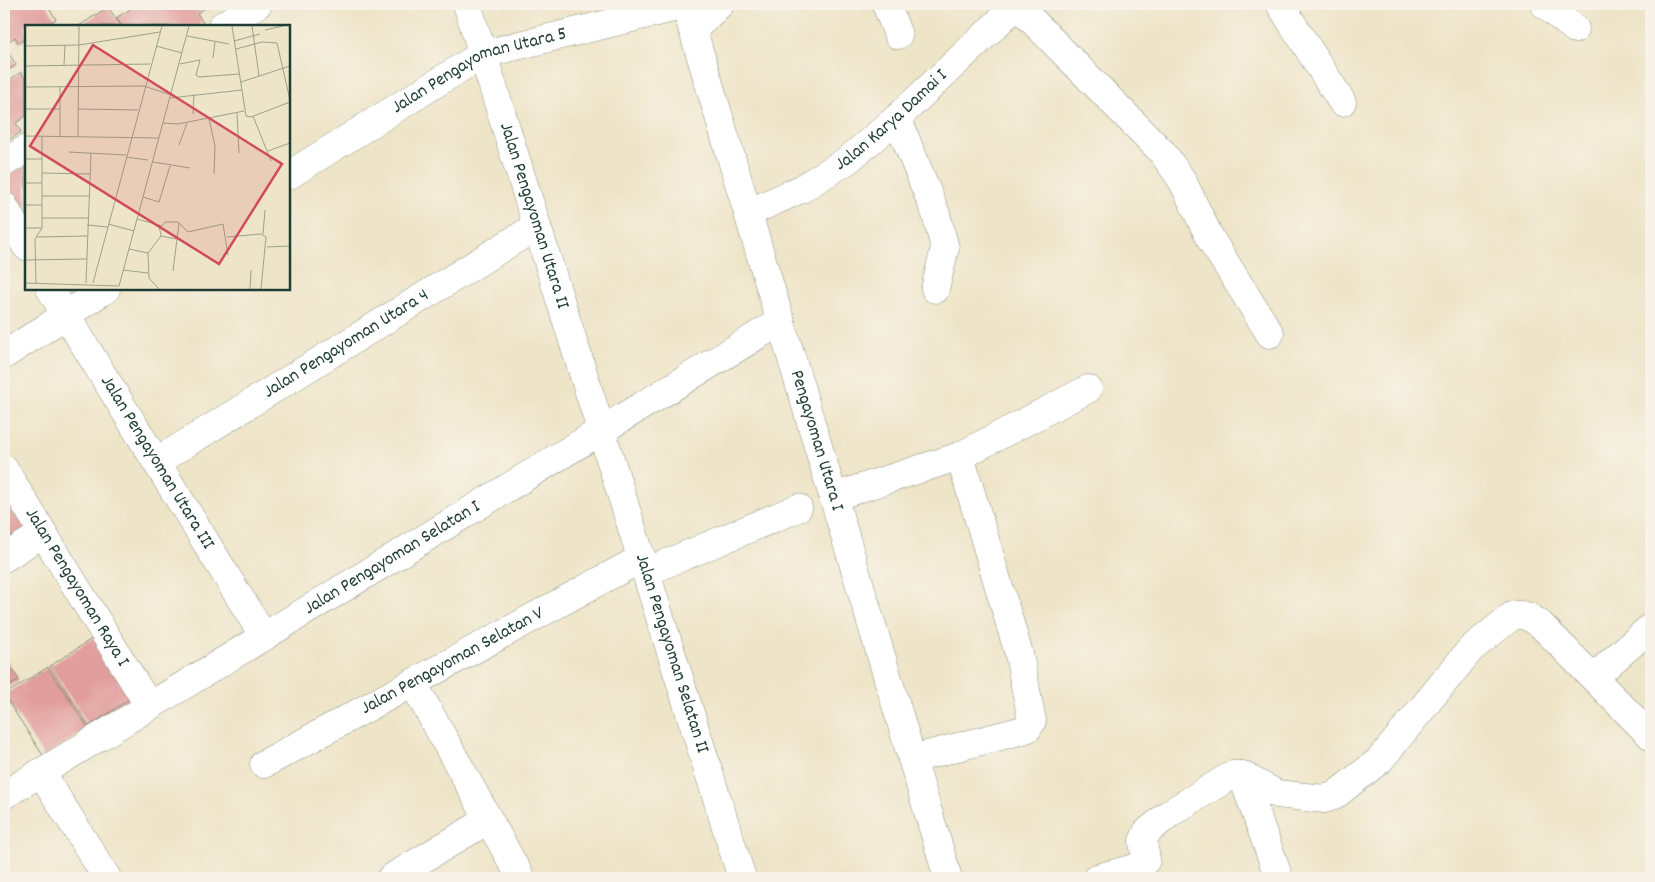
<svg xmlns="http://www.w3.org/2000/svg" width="1655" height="882" viewBox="0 0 1655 882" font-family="Dekko,sans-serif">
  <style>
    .building { fill: #e19d9c }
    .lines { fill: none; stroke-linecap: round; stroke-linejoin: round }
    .minor-casing { stroke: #86907e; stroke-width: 29 }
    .minor { stroke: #fff; stroke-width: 28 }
    .labels { text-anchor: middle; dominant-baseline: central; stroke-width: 4; stroke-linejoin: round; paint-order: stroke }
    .street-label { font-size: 19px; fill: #1f3d34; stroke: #f7f3e8 }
    .inset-road { fill: none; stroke: #9ba18c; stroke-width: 1 }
    .view { fill: #d1495b; fill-opacity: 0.15; stroke: #d1495b; stroke-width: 2.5 }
    .inset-edge { fill: none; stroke: #1f3d34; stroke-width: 2.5 }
  </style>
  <rect width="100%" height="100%" fill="#f7f3e8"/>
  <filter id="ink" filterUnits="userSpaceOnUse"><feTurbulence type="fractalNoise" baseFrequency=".02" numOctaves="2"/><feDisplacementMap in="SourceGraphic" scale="10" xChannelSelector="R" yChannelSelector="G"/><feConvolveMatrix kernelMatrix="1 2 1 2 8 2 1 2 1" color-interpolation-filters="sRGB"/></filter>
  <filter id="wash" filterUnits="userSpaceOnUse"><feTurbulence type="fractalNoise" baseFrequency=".0096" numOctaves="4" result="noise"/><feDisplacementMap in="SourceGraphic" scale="20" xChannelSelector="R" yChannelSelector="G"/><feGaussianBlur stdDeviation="1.12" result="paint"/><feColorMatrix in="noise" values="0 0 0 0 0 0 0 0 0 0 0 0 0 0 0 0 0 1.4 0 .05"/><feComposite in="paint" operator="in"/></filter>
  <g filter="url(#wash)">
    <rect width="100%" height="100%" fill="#eee4c7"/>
    <g id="blocks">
      <g class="building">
        <polygon points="4,4 46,4 56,19 45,26 26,26 26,38 19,43 15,37 6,43 4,39"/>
        <polygon points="139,4 212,4 197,13 203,23 198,26 122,26 116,18"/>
        <polygon points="108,7 121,26 79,26"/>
        <polygon points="4,46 16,65 4,73"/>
        <polygon points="21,72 26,80 26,116 16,123 21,132 6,142 4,139 4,84"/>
        <polygon points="26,165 26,222 4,186 4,179"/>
        <polygon points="4,490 33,536 4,555"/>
        <polygon points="96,636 134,696 89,726 50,666"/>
        <polygon points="4,656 19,680 4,690"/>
        <polygon points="48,667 88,728 44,757 4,695"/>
      </g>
    </g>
  </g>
  <g filter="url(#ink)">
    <use href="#blocks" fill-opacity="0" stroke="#86907e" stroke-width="1"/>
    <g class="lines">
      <g class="minor-casing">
        <g id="minor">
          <path id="s1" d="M467 4 742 878"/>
          <path id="s2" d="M685 4 948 878"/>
          <polyline points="886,4 898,35"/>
          <polyline points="1280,4 1342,102"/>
          <polyline points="1544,4 1575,29"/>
          <polyline points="1017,5 1162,152 1182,180 1210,238 1270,334"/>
          <polyline points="222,26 258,4"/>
          <polyline points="693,30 720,4"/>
          <polyline points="897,118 936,214 945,248 935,289"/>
          <polyline points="4,163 26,149"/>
          <path id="s3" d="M289 175 483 54 686 5"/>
          <polyline points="4,206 26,246"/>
          <path id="s4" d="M748 213 801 189 848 160 897 118 1018 4"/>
          <path id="s5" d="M50 289 264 637"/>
          <polyline points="4,355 106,289"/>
          <path id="s6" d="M156 462 537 226"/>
          <path id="s7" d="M4 469 149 706"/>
          <polyline points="833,497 960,456 1088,389"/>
          <polyline points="4,558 43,533"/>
          <polyline points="646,572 798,508"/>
          <polyline points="1594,677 1651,627"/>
          <polyline points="413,683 521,878"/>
          <polyline points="912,759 1023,730 1028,728 1032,721 1019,654 960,456"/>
          <path id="s8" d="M264 764 642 558"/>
          <polyline points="41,772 107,878"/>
          <polyline points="1242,775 1279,878"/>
          <path id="s9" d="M4 795 781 321"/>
          <polyline points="391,878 488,820"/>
          <path d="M1097 878 1142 866 1146 860 1143 841 1147 832 1170 813 1232 775H1242L1277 794 1324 799 1334 796 1380 760 1471 649 1512 616C1523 612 1531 618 1540 624L1651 736"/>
        </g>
      </g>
      <use href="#minor" class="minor"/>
    </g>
  </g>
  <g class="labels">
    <g class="street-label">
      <text stroke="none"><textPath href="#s3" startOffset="219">Jalan Pengayoman Utara 5</textPath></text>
      <text stroke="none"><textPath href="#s4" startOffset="172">Jalan Karya Damai I</textPath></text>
      <text stroke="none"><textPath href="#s1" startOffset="222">Jalan Pengayoman Utara II</textPath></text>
      <text stroke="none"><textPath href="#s6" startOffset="224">Jalan Pengayoman Utara 4</textPath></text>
      <text stroke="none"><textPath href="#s2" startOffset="456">Pengayoman Utara I</textPath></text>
      <text stroke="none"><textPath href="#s5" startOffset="204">Jalan Pengayoman Utara III</textPath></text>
      <text stroke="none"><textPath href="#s9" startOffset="455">Jalan Pengayoman Selatan I</textPath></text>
      <text stroke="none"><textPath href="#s7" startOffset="139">Jalan Pengayoman Raya I</textPath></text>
      <text stroke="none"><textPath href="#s1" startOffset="681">Jalan Pengayoman Selatan II</textPath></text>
      <text stroke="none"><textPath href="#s8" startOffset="215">Jalan Pengayoman Selatan V</textPath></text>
    </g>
  </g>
  <g transform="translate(25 25)">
    <rect width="265" height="265" fill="#eee4c7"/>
    <path class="inset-road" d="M207 1 221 91 226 92 265 77M227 1 234 51M240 5 258 1M162 11 204 19M209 16 235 9M0 21 54 20 135 7M131 21 157 28M211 24 237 17 252 18 265 75M188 33 190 17M155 39 175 35 171 50 174 52 214 49M39 40 40 20M0 41 125 39M216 57 265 41M0 62 119 61 146 70M145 73 217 65M0 84H35M53 84 113 85M212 88 214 128M168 89 169 69M228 91 246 136M184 94 190 121 189 149M138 98 153 99 219 86M0 111 134 113M35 112V61M53 112 54 1M154 120 162 98M243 126 265 118M44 127 101 130M101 132 123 135M0 134H17M128 137 165 143M17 148 65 149M0 158H17M17 171H64M118 172 134 177 145 141M0 180H17M17 193H63M112 194 137 201 140 197H153L163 207 198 199 203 230M83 199 109 206M62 200 83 202M134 200 136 211 151 214M0 203H17M238 209 240 185M12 212 62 211M202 212 236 209 241 212 236 264M242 222 265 221M104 224 123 228 124 253 134 264M123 228 136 211M0 235 62 234M98 245 123 248M148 246 154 198M0 258 94 261M11 258 10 214 17 203V112M61 258 66 128M68 258 137 1M94 261 164 1M225 264 226 245"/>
    <path class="view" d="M68 20 257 139 194 239 5 121Z"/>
    <rect width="265" height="265" class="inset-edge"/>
  </g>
  <rect width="1655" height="882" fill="none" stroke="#f7f3e8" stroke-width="20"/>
</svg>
